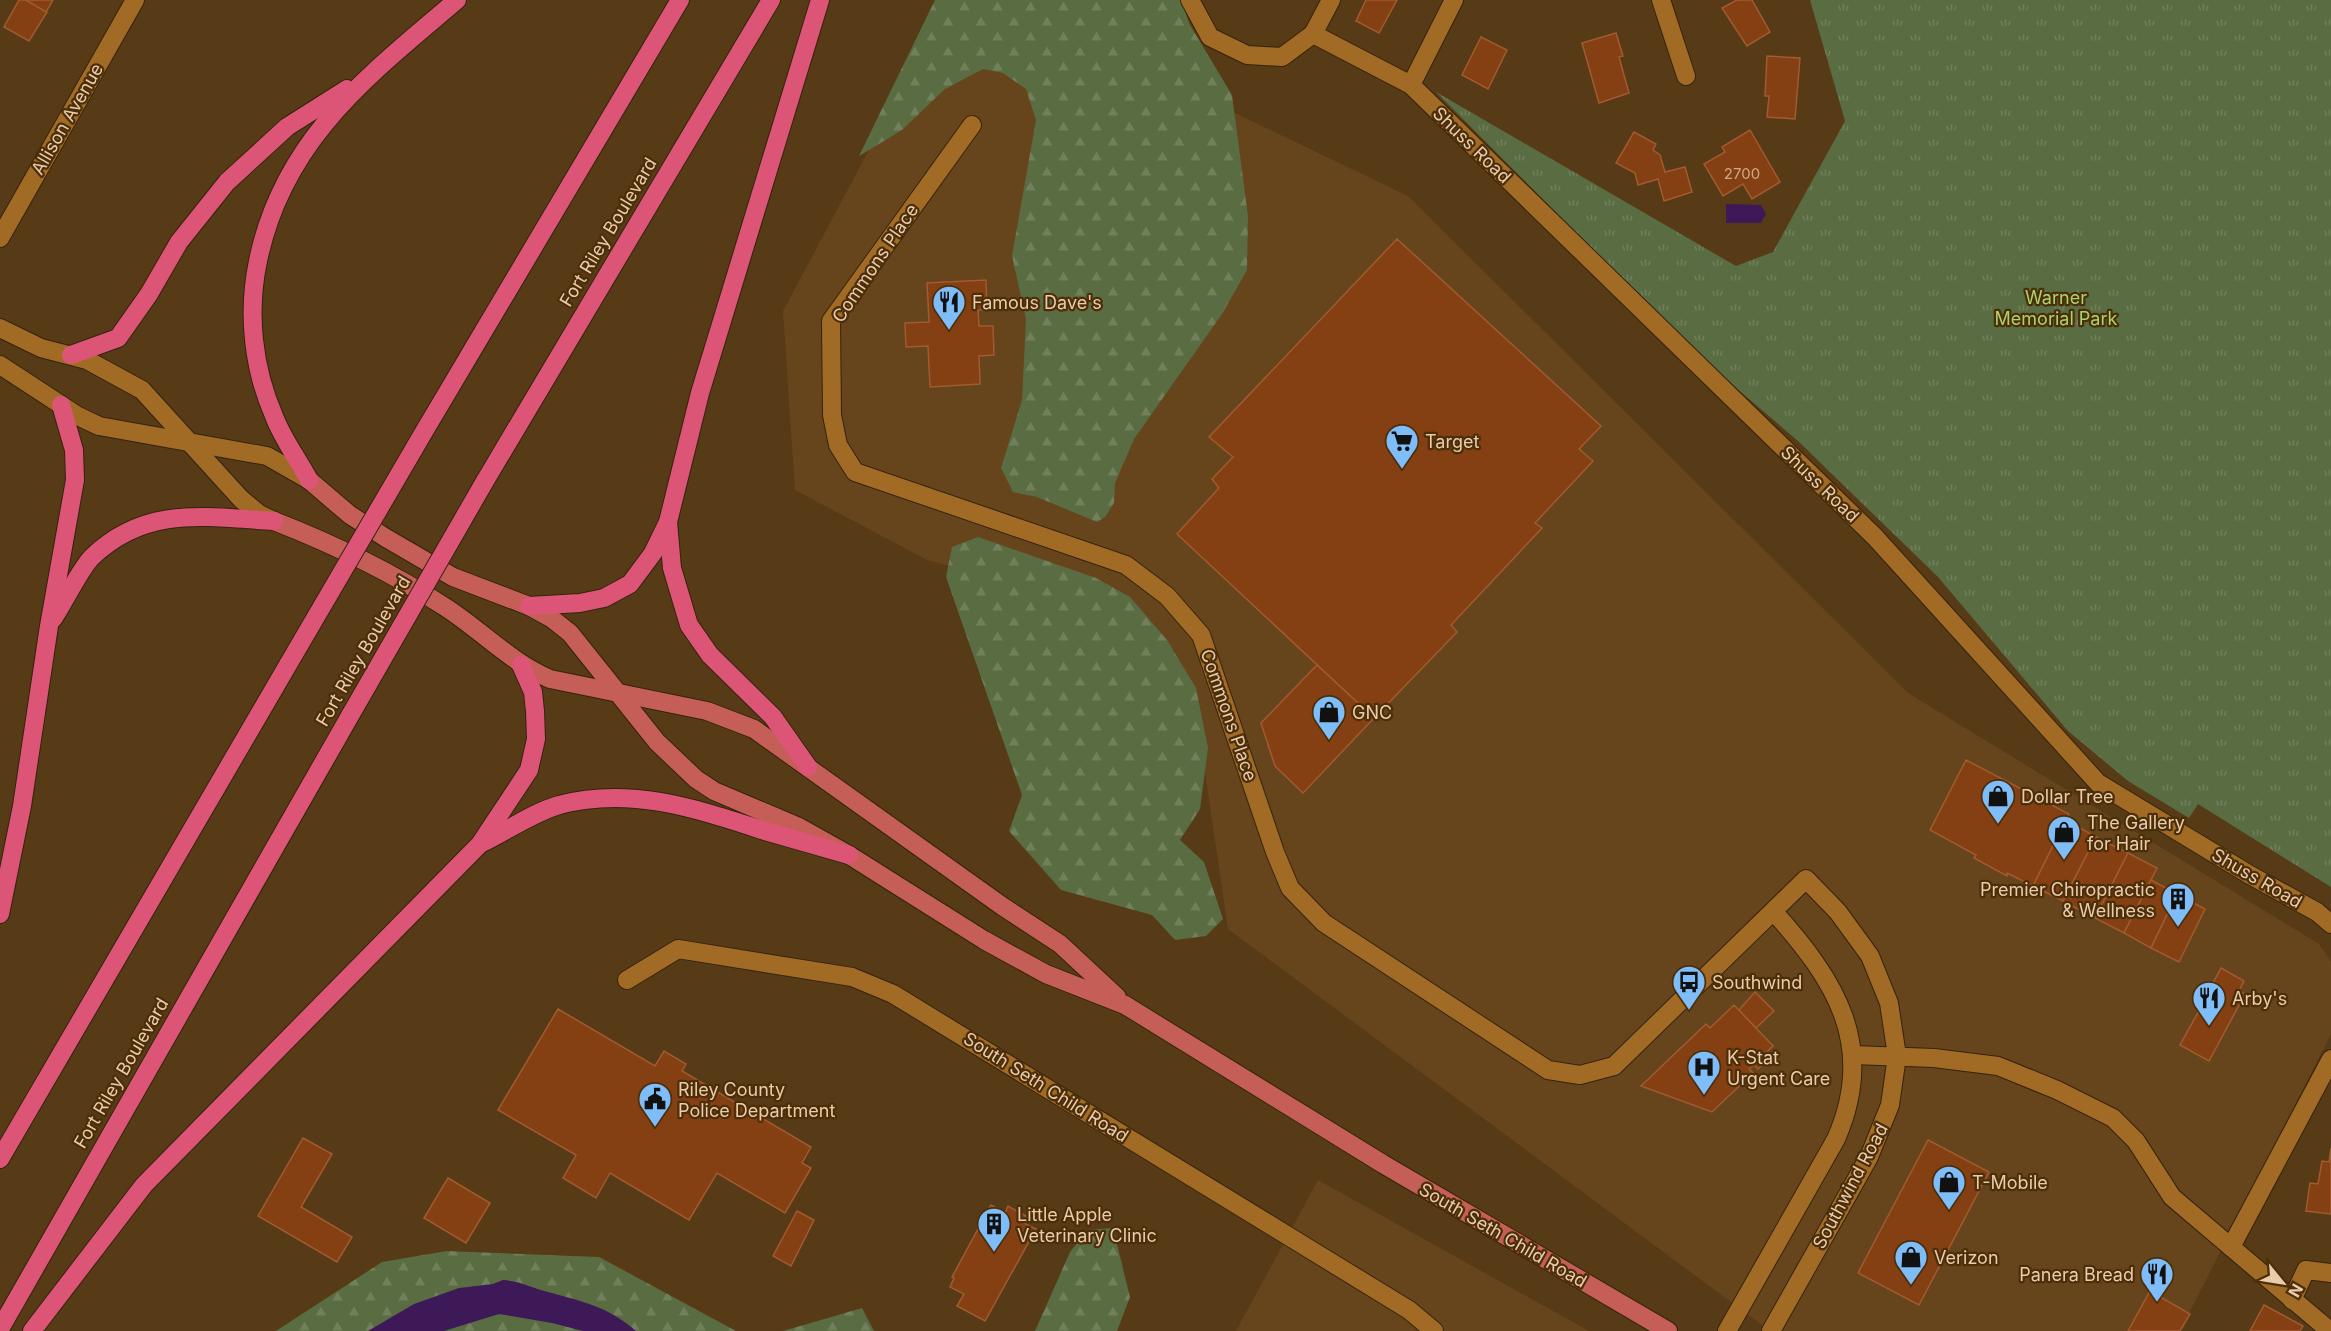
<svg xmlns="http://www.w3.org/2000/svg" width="2331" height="1331" viewBox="0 0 2331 1331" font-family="Inter,sans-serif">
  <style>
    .built { fill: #66451d }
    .forest { fill: url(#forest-firs) }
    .park { fill: url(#park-tufts) }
    .water { fill: #3e1957 }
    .building { fill: #843f13; stroke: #a25a31; stroke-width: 1.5 }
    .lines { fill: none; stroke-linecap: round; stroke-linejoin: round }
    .minor-casing { stroke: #35230e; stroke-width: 20 }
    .tertiary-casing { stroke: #35230e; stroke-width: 20 }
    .primary-casing { stroke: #35230e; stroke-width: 20 }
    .motorway-casing { stroke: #35230e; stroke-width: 20 }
    .minor { stroke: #a26b25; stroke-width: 18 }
    .tertiary { stroke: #a26b25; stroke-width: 18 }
    .primary { stroke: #c55e56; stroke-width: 18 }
    .motorway { stroke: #dd5576; stroke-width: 18 }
    .motorway-bridge-casing { stroke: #35230e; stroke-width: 20; stroke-linecap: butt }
    .motorway-bridge { stroke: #dd5576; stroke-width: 18 }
    .labels { text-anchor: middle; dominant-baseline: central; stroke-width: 4.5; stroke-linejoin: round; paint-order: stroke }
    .number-label { font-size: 15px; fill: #d0a886 }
    .street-label { font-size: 18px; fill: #eacbac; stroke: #4c2f09 }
    .park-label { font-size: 18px; fill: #a8d46e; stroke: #4c2f09 }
    .poi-label { font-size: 18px; fill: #eacbac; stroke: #4c2f09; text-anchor: start }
  </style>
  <defs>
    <pattern id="forest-firs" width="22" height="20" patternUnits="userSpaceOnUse" patternTransform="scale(1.5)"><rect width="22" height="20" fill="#596c42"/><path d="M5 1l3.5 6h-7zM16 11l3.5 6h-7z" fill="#71805b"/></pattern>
    <pattern id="park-tufts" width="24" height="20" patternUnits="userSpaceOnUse" patternTransform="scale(1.5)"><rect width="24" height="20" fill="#596c42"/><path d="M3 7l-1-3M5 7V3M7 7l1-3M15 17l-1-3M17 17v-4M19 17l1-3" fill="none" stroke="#71805b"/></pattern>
  </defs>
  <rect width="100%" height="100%" fill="#573a16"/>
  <g class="built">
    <polygon points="949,0 999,0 1408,196 1908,693 2319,944 2331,962 2331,1034 2180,1331 1770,1331 1228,929 1195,704 1105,608 927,560 795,490 783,311"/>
    <polygon points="1318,1180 1589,1331 1236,1331"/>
  </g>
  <g class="forest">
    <polygon points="935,0 1181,0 1190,25 1232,95 1248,216 1247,270 1222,314 1134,439 1115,483 1114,503 1105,517 1097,522 1037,497 1013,492 1001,468 1022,400 1026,319 1012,256 1036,120 1026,89 1003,73 983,69 945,89 902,130 859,156"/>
    <polygon points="978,537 1096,578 1130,597 1167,640 1196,688 1208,748 1200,809 1180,840 1204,862 1223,919 1206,936 1175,940 1152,915 1061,890 1009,831 1022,795 946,577 952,547"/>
    <polygon points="1113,1228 1130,1297 1117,1331 1035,1331 1070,1252 1087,1230"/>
    <polygon points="447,1251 599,1257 736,1331 276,1331 382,1262"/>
    <polygon points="862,1308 874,1331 783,1331"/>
  </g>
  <polygon class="park" points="1810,0 2331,0 2331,887 2198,804 2189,818 2128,781 2068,731 1938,577 1798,441 1701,358 1436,92 1736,266 1773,252 1845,121"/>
  <g class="water">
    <polygon points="1726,204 1761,205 1766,214 1761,223 1726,223"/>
    <path d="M503 1280C520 1281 532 1288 548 1292 584 1302 607 1306 636 1331H583L552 1323 499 1314 444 1331H368L414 1304 459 1288 493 1284Z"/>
  </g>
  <g class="building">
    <polygon points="19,0 26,0 47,12 29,41 4,27"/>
    <polygon points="26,0 53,0 46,12"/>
    <polygon points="1366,0 1397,0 1379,33 1356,21"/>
    <polygon points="1737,0 1752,0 1770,32 1747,46 1722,8"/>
    <polygon points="1616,33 1623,56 1619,57 1629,93 1599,103 1582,43"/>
    <polygon points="1481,37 1507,50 1488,89 1462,75"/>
    <polygon points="1767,56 1800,58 1795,119 1767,117 1769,96 1765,96"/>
    <polygon points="1750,130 1780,182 1752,199 1743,184 1723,196 1704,164 1725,152 1722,147"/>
    <polygon points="1634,132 1656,144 1653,150 1660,155 1665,172 1685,167 1692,192 1664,201 1658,179 1638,185 1635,173 1616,163"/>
    <polygon points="1397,239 1601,426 1579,449 1593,461 1535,523 1542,528 1451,625 1457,632 1374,718 1177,534 1219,488 1212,479 1233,457 1209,437"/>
    <polygon points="986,280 987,310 978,310 979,326 993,326 994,355 979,356 980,384 930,387 928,346 906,347 905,323 929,322 927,283"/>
    <polygon points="1317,665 1374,718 1303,793 1275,766 1261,723"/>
    <polygon points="1966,760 2069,814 2033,886 2007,873 2007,876 1974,858 1976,855 1930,830"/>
    <polygon points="2066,820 2096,837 2063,901 2033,886"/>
    <polygon points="2096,837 2128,853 2095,918 2063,901"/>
    <polygon points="2128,853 2157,868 2124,933 2095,918"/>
    <polygon points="2151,880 2177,894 2151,948 2124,933"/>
    <polygon points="2177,894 2205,909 2179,962 2151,948"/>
    <polygon points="2221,968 2244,981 2239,991 2245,994 2209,1061 2180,1045 2200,1009 2196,1007 2200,998 2204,1000"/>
    <polygon points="1755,992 1774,1011 1756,1028 1739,1010"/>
    <polygon points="1734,1005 1773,1046 1766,1053 1770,1057 1758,1069 1754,1065 1749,1069 1753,1073 1712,1112 1641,1086 1706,1024 1710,1028"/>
    <polygon points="558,1009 655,1066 664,1051 686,1064 682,1071 811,1147 802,1163 811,1168 785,1213 717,1173 689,1220 610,1173 596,1198 563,1178 576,1155 498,1110"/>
    <polygon points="303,1138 332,1154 301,1207 352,1237 337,1262 258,1216"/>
    <polygon points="1928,1140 1989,1172 1919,1305 1858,1273"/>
    <polygon points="2331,1148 2331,1214 2306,1211 2310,1183 2318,1184 2322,1161 2329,1162"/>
    <polygon points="448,1178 490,1203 466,1243 424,1218"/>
    <polygon points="991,1205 1005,1213 1008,1206 1026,1216 1022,1222 1036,1229 985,1321 957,1306 964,1294 950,1287 954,1278 952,1277"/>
    <polygon points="797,1211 814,1220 791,1266 773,1256"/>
    <polygon points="2150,1291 2190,1314 2180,1331 2128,1331"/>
    <polygon points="2264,1305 2303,1326 2300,1331 2250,1331"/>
  </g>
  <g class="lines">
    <g class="minor-casing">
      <g id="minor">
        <polyline points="1190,0 1210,37 1247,55 1282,57 1313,34 1331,0"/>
        <polyline points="1661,0 1686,76"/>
        <polyline points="1313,34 1411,85 1875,537 2098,783 2250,875 2317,912 2331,924"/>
        <polyline points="1411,85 1454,0"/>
        <polyline points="972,125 831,321 832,415 838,445 855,472 1126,565 1167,596 1201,635 1275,852 1290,888 1324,923 1548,1070 1580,1075 1614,1066 1806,879 1838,912 1870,956 1889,1003 1897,1056 1890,1105 1869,1157 1771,1331"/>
        <polyline points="0,238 135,0"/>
        <polyline points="627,980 678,949 852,977 893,994 1409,1310 1434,1331"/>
        <polyline points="1853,1055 1934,1058 1998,1066 2057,1090 2113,1118 2136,1141 2172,1197 2330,1331"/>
        <polyline points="2231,1247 2331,1059"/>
        <polyline points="2292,1300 2306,1270 2331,1273"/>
        <path d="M1727 1331 1836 1139C1877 1046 1836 981 1774 912"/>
      </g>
    </g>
    <g class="tertiary-casing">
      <g id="tertiary">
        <polyline points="0,328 41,348 87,360 142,390 241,499 259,514 274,521"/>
        <polyline points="0,365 78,416 99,426 267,456 309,480"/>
      </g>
    </g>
    <g class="primary-casing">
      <g id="primary">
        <polyline points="309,480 350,515 386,538 453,577 529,606 551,618 570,633 657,742 696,779 714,791 799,827 849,855 984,940 1046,974 1125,1005 1383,1164 1668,1331"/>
        <path d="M274 521C333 544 391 572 445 607 481 630 510 662 550 679L707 711 754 729 1002 906 1060 944 1117 997"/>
      </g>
    </g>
    <g class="motorway-casing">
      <g id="motorway">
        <polyline points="71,355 118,338 149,294 179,242 227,182 287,127 347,89"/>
        <polyline points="425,430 680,0"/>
        <path d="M309 480C298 459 282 438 274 416 253 368 247 313 258 261 283 139 368 76 457 0"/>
        <polyline points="485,481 771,0"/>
        <polyline points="668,522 672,568 689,625 710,655 773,717 808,767"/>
        <polyline points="529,606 580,603 604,598 630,584 653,553 668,522 700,393 820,0"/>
        <path d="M53 619C64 603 80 569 92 557 146 505 206 517 274 521"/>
        <path d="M482 843C507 831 532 813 559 805 631 786 697 809 765 831 793 839 821 847 849 855"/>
        <polyline points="0,914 22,806 49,626 75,480 74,450 61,405"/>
        <polyline points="0,1159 289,663"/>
        <polyline points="0,1329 351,714"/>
        <polyline points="32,1331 144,1185 480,844 529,770 536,739 535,711 533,692 521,665"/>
      </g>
    </g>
    <use href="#minor" class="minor"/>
    <use href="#tertiary" class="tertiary"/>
    <use href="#primary" class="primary"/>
    <use href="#motorway" class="motorway"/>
    <g class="motorway-bridge-casing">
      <g id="motorway-bridge">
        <polyline points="289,663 425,430"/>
        <polyline points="351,714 485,481"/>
      </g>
    </g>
    <use href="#motorway-bridge" class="motorway-bridge"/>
  </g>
  <defs>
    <g id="restaurant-pin" transform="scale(1.725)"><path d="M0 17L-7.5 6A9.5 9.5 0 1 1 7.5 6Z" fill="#7fbdf9" stroke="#4c2f09"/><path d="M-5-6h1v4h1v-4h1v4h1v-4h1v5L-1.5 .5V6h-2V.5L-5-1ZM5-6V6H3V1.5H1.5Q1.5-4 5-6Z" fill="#111"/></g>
    <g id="supermarket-pin" transform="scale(1.725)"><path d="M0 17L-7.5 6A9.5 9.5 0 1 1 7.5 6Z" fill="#7fbdf9" stroke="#4c2f09"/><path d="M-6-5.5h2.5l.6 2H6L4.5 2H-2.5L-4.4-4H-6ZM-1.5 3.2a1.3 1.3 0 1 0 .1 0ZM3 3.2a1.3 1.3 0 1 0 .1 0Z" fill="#111"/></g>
    <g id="shop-pin" transform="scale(1.725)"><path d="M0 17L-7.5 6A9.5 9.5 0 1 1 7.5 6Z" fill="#7fbdf9" stroke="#4c2f09"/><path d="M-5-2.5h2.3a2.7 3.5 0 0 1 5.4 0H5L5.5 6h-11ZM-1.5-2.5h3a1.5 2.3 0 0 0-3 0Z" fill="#111"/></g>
    <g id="building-pin" transform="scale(1.725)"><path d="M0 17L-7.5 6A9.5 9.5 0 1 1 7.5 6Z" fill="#7fbdf9" stroke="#4c2f09"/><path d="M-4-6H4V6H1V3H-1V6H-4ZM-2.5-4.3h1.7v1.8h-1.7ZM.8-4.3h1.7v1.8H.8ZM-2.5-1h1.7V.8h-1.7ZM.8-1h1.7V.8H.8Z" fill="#111"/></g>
    <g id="bus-pin" transform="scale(1.725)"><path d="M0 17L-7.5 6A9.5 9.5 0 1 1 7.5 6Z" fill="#7fbdf9" stroke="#4c2f09"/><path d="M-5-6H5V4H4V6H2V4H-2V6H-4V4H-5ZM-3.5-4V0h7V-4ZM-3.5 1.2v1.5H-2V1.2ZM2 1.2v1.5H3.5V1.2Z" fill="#111"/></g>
    <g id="hospital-pin" transform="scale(1.725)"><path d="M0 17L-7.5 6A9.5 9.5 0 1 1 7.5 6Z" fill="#7fbdf9" stroke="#4c2f09"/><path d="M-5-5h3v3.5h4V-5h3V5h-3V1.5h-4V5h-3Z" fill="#111"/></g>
    <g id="civic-pin" transform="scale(1.725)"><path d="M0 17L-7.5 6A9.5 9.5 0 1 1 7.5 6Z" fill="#7fbdf9" stroke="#4c2f09"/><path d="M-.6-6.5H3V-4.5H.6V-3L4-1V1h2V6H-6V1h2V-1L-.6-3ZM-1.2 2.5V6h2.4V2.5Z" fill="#111"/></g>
  </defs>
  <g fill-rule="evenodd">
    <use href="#restaurant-pin" x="949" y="302"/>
    <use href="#supermarket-pin" x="1402" y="441"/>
    <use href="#shop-pin" x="1329" y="712"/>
    <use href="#shop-pin" x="1998" y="796"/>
    <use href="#shop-pin" x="2064" y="832"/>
    <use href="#building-pin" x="2178" y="899"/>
    <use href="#bus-pin" x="1689" y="982"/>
    <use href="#restaurant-pin" x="2209" y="998"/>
    <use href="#hospital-pin" x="1704" y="1067"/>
    <use href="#civic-pin" x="655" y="1099"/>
    <use href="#shop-pin" x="1949" y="1182"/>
    <use href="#building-pin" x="994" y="1224"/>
    <use href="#shop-pin" x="1911" y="1257"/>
    <use href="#restaurant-pin" x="2157" y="1274"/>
  </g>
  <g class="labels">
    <g class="number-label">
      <text x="1742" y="173">2700</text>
    </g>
    <g class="street-label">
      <text transform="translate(67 119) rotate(-60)">Allison Avenue</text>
      <text transform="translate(1472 145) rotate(44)">Shuss Road</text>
      <text transform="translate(608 232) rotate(-59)">Fort Riley Boulevard</text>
      <text transform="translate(875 263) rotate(-56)">Commons Place</text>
      <text transform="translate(1820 484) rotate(44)">Shuss Road</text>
      <text transform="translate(363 651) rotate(-60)">Fort Riley Boulevard</text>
      <text transform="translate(1229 715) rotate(71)">Commons Place</text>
      <text transform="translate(2257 878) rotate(30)">Shuss Road</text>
      <text transform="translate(121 1073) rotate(-60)">Fort Riley Boulevard</text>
      <text transform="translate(1046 1087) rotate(32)">South Seth Child Road</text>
      <text transform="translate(1850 1186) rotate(-62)">Southwind Road</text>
      <text transform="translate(1503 1235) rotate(30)">South Seth Child Road</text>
    </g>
    <g class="park-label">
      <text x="2056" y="297">Warner<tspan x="2056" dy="21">Memorial Park</tspan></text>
    </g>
    <g class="poi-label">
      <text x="972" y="302">Famous Dave's</text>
      <text x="1425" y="441">Target</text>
      <text x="1352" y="712">GNC</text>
      <text x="2021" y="796">Dollar Tree</text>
      <text x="2087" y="822">The Gallery<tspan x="2087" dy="21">for Hair</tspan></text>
      <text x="2155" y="889" text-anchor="end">Premier Chiropractic<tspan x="2155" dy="21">&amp; Wellness</tspan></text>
      <text x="1712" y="982">Southwind</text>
      <text x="2232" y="998">Arby's</text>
      <text x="1727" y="1057">K-Stat<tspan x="1727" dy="21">Urgent Care</tspan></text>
      <text x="678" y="1089">Riley County<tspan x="678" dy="21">Police Department</tspan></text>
      <text x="1972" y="1182">T-Mobile</text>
      <text x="1017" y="1214">Little Apple<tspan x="1017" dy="21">Veterinary Clinic</tspan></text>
      <text x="1934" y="1257">Verizon</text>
      <text x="2134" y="1274" text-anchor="end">Panera Bread</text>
    </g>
  </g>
  <g transform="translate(2283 1283) rotate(120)" stroke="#4c2f09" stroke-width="4.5" paint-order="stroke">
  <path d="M0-4.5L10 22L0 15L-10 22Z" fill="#eacbac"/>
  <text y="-9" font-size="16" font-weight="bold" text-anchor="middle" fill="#eacbac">N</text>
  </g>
</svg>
